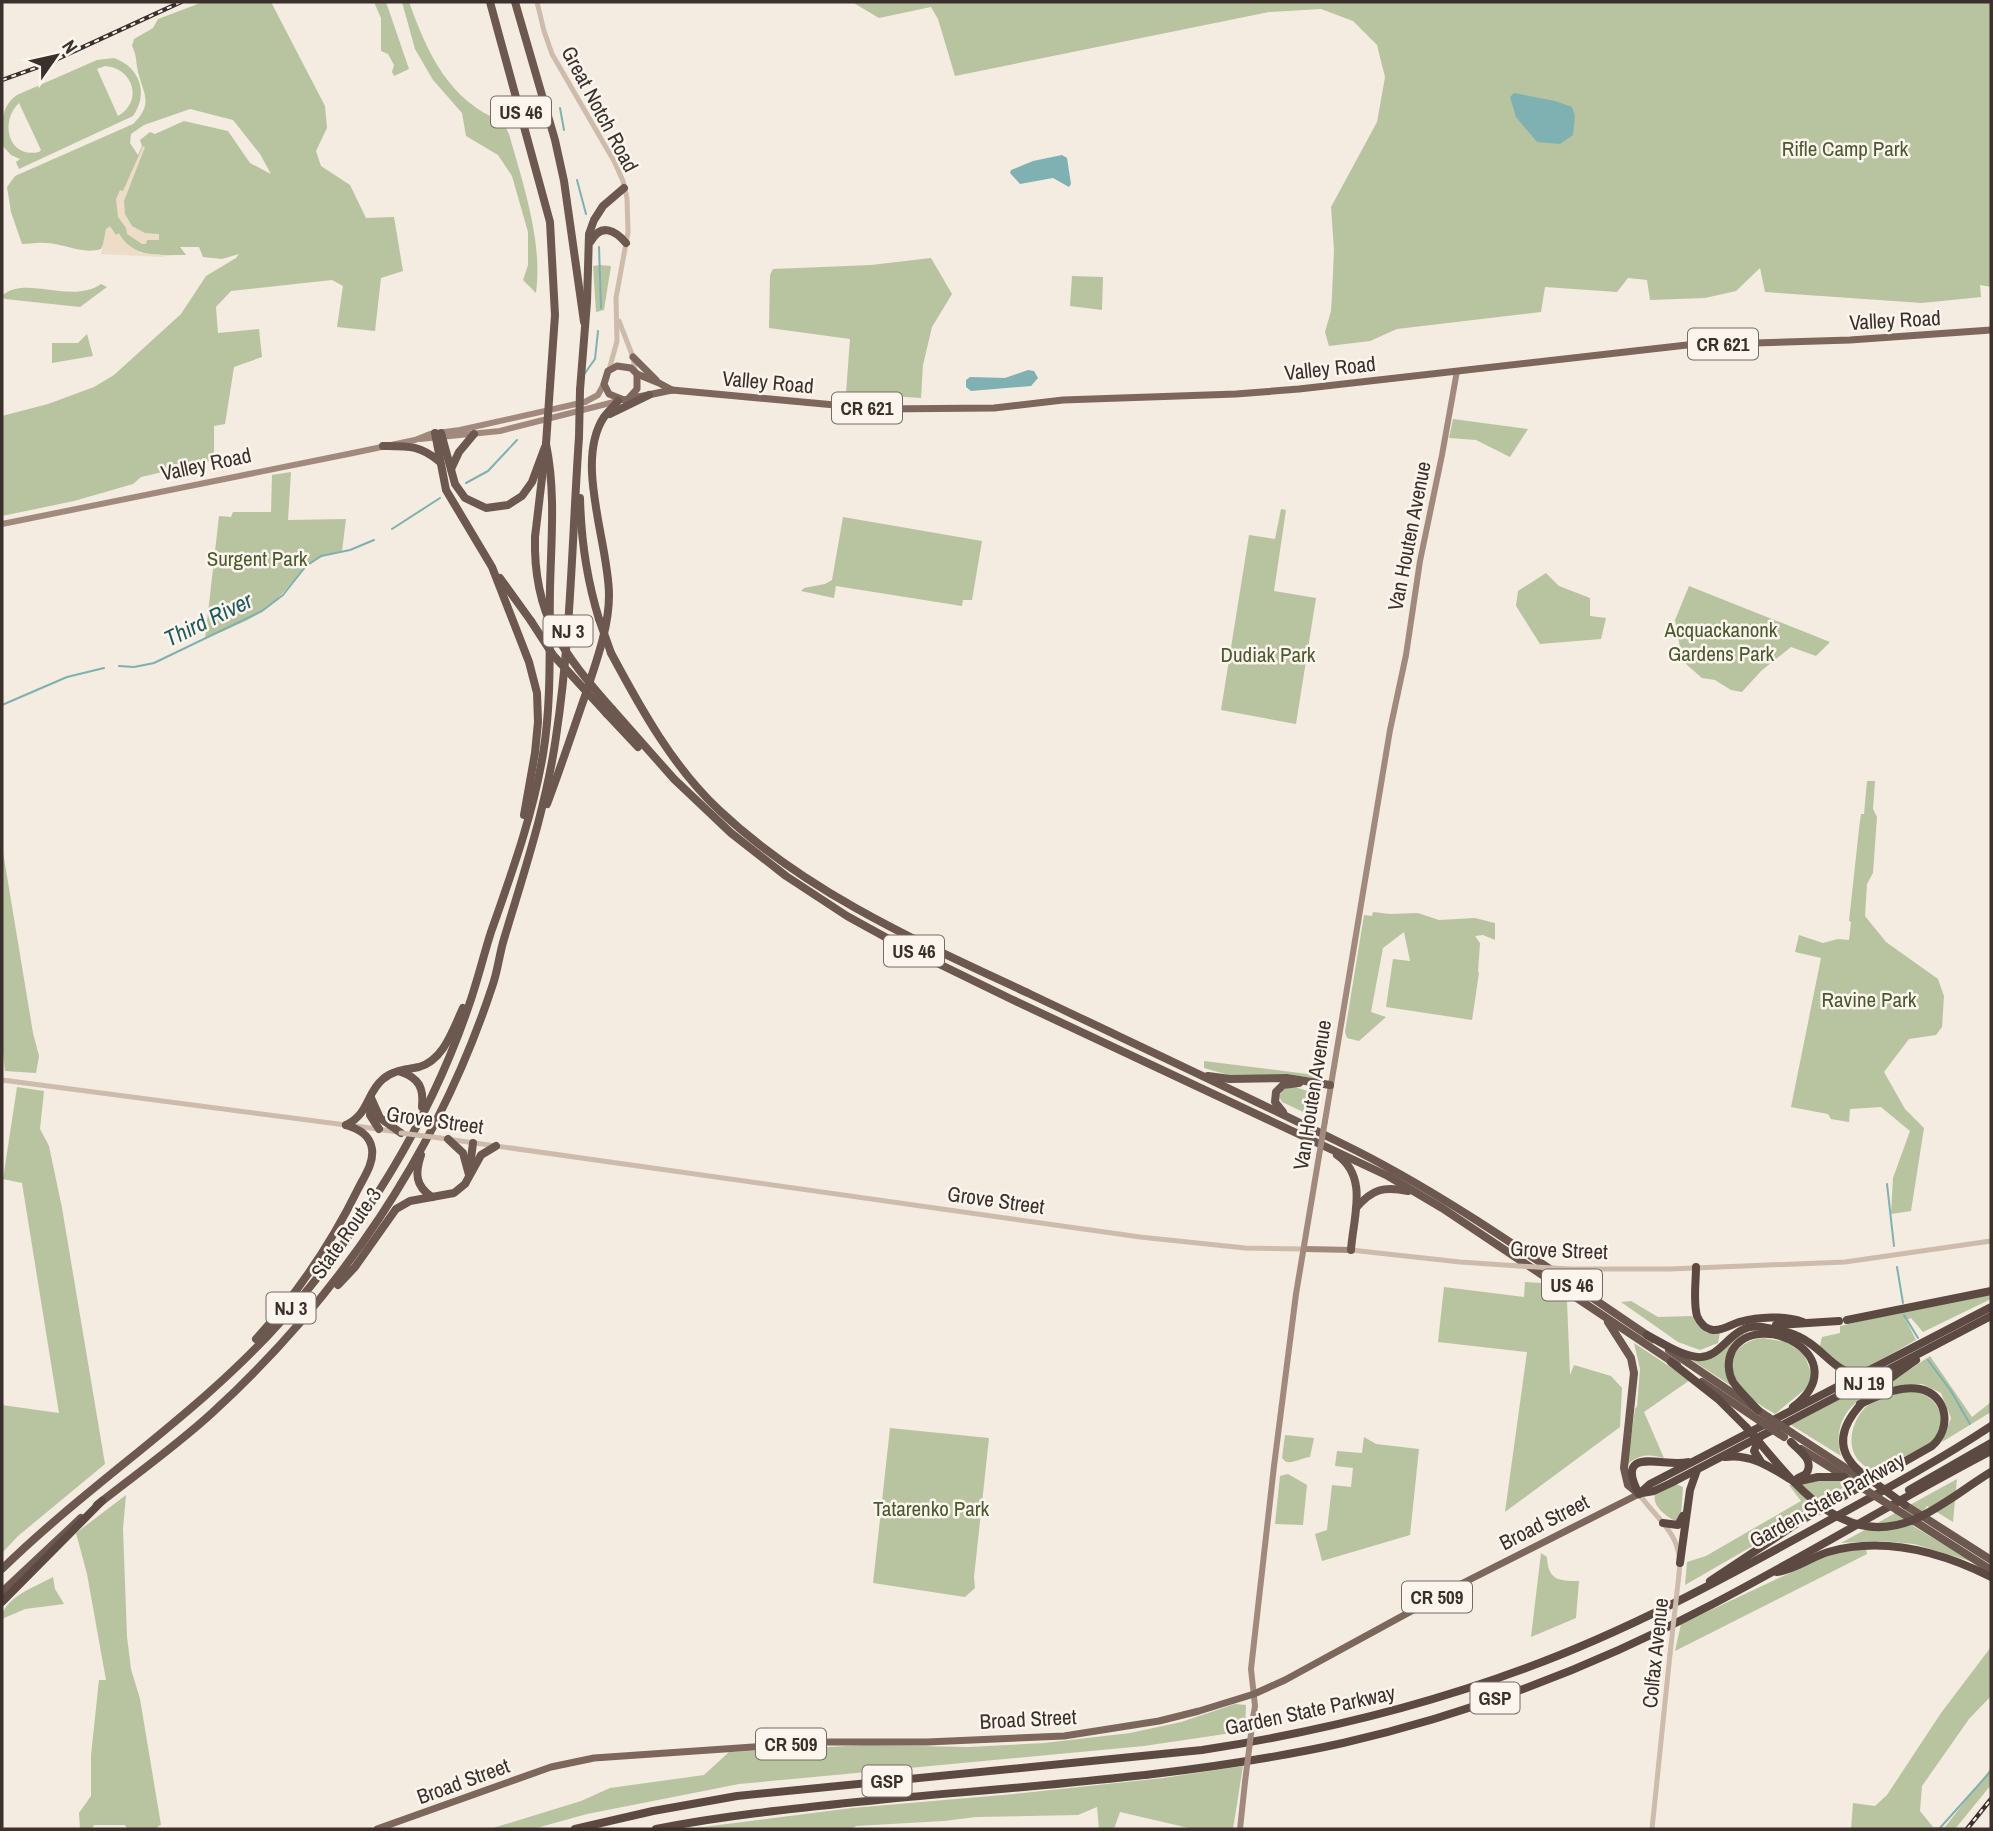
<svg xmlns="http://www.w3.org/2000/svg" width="1993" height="1831" viewBox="0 0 1993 1831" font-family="'Archivo Narrow',sans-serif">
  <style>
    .green { fill: #b8c4a0; fill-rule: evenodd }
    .plaza { fill: #ecdcc8 }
    .water { fill: #7fb0b2 }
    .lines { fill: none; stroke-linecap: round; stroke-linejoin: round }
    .stream { stroke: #7fb0b2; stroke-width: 2 }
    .tertiary { stroke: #cdbbac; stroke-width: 5 }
    .secondary { stroke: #a18a7d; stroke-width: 6 }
    .primary { stroke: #7d675c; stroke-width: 7 }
    .trunk { stroke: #6c584f; stroke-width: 8 }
    .motorway { stroke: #5c4a42; stroke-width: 8 }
    .rail-casing { stroke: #3b302b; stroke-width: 4.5 }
    .rail { stroke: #fbf5ee; stroke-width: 2; stroke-dasharray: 5; stroke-linecap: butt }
    .tertiary-bridge { stroke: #cdbbac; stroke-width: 5 }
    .secondary-bridge { stroke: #a18a7d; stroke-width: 6 }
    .trunk-bridge { stroke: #6c584f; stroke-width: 8 }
    .motorway-bridge { stroke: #5c4a42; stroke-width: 8 }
    .labels { text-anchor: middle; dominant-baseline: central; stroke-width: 5; stroke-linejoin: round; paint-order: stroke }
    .shield { fill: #fbf5ee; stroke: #756b66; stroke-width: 2 }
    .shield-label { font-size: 19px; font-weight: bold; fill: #3b302b }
    .street-label { font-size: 21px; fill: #3b302b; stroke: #fbf5ee }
    .park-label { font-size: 21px; fill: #4a5a2e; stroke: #fbf5ee }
    .water-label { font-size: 23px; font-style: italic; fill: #1f5a5e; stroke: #fbf5ee }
  </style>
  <rect width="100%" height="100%" fill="#f4ebe1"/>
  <g class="green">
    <path d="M203 2H271L325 106 327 128 316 151 321 166 350 185 366 218 394 217 403 271 381 278 375 331 337 327 343 286 332 280 231 291 216 307 218 333 259 329 262 357 234 367 225 424 214 426V460L141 477 133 484 74 501 2 516V416L48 404 94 387 114 375 181 314 206 276 236 258 239 254 222 259 203 257 199 247H180L186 255C160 255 134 259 119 234L116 235 106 229 105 240 101 249C82 255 64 243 45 243 37 242 30 244 22 244L11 212 7 187 15 176 133 124C156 102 141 91 137 67 136 59 136 54 132 46L134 39 153 28 158 19ZM190 109 233 120 260 154 271 174 250 163 228 131 184 121 155 134 150 132 140 140 142 146 138 155 130 143 131 134 144 125Z"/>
    <polygon points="374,2 386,2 409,69 394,76 392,72 394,65 388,54 381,51 381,18"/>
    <path d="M402 2H409C428 54 448 100 503 122L509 134C523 184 543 241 536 293L523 280 528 265V232L512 176 498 155 466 136 462 113 433 80 415 49Z"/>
    <polygon points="852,2 1991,2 1991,287 1980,285 1981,297 1922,303 1765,292 1760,268 1736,291 1705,298 1650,300 1647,280 1628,278 1617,292 1545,287 1541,312 1397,329 1370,341 1329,346 1325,332 1331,311 1332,295 1334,250 1331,207 1377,122 1385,77 1377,45 1353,21 1321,9 1269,12 955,76 938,19 931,7 879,18"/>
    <path d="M114 58C140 67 149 94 133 116L19 169 16 162 20 159 11 155 2 145C2 124 0 107 17 95L97 60ZM105 66C133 68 144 101 118 116L97 69ZM19 103 41 150 39 152C7 159 0 120 19 103Z"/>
    <polygon points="931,258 952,294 932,327 923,365 921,398 846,393 850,339 769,328 770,275 773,269 871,265"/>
    <polygon points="600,265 611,266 604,310 596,312 593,266"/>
    <polygon points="1072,276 1103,277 1102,310 1070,306"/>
    <path d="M101 284 107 287 80 307 5 299 2 296C24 274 72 305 101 284Z"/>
    <polygon points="87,334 93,356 52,363 52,343 78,343"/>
    <polygon points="1453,419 1528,429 1510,457 1476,440 1449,438"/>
    <path d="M291 472 288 520 346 519 342 551C300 558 296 587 264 610 247 622 224 630 205 639L219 516 231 517 233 512H271L272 475Z"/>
    <polygon points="1281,509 1286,510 1274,591 1316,598 1296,724 1221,710 1249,535 1275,539"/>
    <polygon points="843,517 982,541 972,600 963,600 962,606 836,586 834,598 801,591 804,588 825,584 832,580"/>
    <polygon points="1546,573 1559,586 1590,598 1590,616 1606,618 1601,639 1540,644 1516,606 1518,591"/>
    <polygon points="1689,586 1830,642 1816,656 1791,647 1761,671 1742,692 1731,690 1715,680 1702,678 1687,665 1681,653 1675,620"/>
    <polygon points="1867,781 1875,781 1873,809 1877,817 1873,873 1867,884 1865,916 1886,942 1938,979 1944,996 1942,1027 1936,1035 1909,1039 1884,1072 1905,1109 1924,1128 1911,1211 1891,1214 1893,1178 1910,1131 1881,1107 1850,1109 1849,1122 1831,1119 1828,1114 1791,1107 1821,958 1795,952 1799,935 1823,943 1838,939 1849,940 1851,922 1849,921 1859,829 1861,814 1864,814"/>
    <polygon points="2,846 33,1033 39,1056 36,1073 5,1071 2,1042"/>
    <polygon points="1373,912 1390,914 1418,913 1439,920 1475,918 1495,923 1495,940 1483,935 1475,936 1480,943 1478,972 1479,973 1472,1020 1386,1007 1393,959 1410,961 1404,932 1383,948 1371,1012 1386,1017 1359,1041 1347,1038 1345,1032 1364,915 1372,916"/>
    <polygon points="1204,1061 1316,1075 1317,1079 1287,1074 1232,1076 1204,1068"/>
    <polygon points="1291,1086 1318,1094 1320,1100 1316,1118 1282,1102 1279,1096 1284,1089"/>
    <polygon points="17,1087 44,1091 40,1129 49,1146 62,1208 105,1464 18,1536 2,1553 2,1405 59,1413 22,1183 3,1179"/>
    <polygon points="1525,1282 1542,1283 1567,1301 1570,1375 1574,1365 1611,1376 1622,1388 1620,1427 1505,1512 1527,1352 1438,1342 1444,1287 1524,1297"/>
    <polygon points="1979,1294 1991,1294 1991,1299 1923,1332 1911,1318 1906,1320 1916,1340 1863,1370 1849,1371 1820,1346 1822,1337 1840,1333 1840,1326"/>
    <polygon points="1631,1301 1658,1317 1692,1316 1697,1324 1707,1333 1720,1332 1718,1343 1700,1350 1678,1342 1621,1302"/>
    <path d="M1743 1333 1744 1335C1728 1346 1722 1367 1730 1385L1687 1357 1698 1360Z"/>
    <path d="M1763 1338 1786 1342 1804 1354 1812 1375 1809 1386 1775 1414C1761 1406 1744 1395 1736 1381 1723 1358 1741 1340 1763 1338Z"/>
    <path d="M1634 1343 1690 1380 1644 1412 1664 1458C1649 1454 1639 1454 1627 1465L1635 1409 1637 1406 1640 1369Z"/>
    <polygon points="1930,1356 1972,1417 1991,1402 1991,1412 1942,1442 1951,1418 1941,1393 1922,1384 1882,1388"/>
    <path d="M1897 1369C1870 1396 1829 1406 1841 1456L1791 1425Z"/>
    <path d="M1911 1391C1925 1394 1935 1398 1940 1413 1952 1443 1902 1459 1882 1470L1873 1472C1868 1468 1859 1463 1856 1457 1846 1440 1854 1417 1868 1405 1879 1396 1897 1394 1911 1391Z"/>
    <polygon points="890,1428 989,1438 974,1577 975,1588 965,1597 873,1583"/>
    <path d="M1285 1435 1314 1438 1310 1457C1301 1458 1295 1463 1286 1462L1282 1458Z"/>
    <polygon points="1364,1437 1376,1444 1419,1449 1410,1535 1322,1561 1315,1534 1327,1530 1332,1485 1351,1487 1353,1468 1335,1466 1337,1451 1362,1453"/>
    <polygon points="1288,1474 1307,1485 1303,1525 1275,1524 1280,1476"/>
    <polygon points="1840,1478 1846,1486 1804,1511 1770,1536 1685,1585 1687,1562 1706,1556 1801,1501 1789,1485"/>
    <polygon points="1957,1479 1953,1522 1927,1506 1913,1526 1973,1562 1914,1544 1881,1541 1841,1543"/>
    <path d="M1676 1484 1683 1487 1681 1517 1675 1521C1666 1516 1652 1506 1655 1495Z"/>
    <polygon points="126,1495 123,1529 127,1637 131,1669 140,1699 161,1825 158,1826 158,1829 127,1829 125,1825 94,1825 92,1829 80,1829 79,1813 91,1796 91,1755 99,1680 106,1680 87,1574 76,1533"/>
    <polygon points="1866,1549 1867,1554 1675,1651 1681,1624 1832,1553"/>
    <path d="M1541 1553 1547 1557C1548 1580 1558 1581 1579 1581L1576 1618 1531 1637Z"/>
    <path d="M53 1577 55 1589 64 1604 25 1609 2 1619C2 1598 37 1586 53 1577Z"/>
    <polygon points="1991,1647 1991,1696 1969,1719 1922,1786 1920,1811 1933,1827 1945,1827 1991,1768 1991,1785 1955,1829 1851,1829 1853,1803 1875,1806 1887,1795 1941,1713"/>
    <polygon points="1235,1704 1246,1705 1245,1731 1144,1746 739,1784 587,1814 533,1829 490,1829 581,1801 610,1788 704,1775 729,1752 867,1745 969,1747 1044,1743 1130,1733 1181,1722"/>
    <polygon points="1243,1766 1233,1829 1193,1829 1120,1812 1114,1829 1099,1829 1097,1807 1078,1815 976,1817 944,1821 856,1826 851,1829 688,1829 852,1808 1014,1794 1163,1778"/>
  </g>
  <g class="plaza">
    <polygon points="143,146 145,147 124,201 125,214 132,226 145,233 159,234 159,240 147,240 146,244 142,244 127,234 126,228 118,217 116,199 120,190 123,191"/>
    <polygon points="110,226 116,235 119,233 124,242 140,253 164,255 164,257 101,254 106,229"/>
  </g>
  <g class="water">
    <polygon points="1514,93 1555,101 1572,107 1575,116 1573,135 1560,144 1537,142 1516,117 1510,97"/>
    <polygon points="1062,155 1067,158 1071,184 1069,187 1053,178 1020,184 1010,173 1011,170 1033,161"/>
    <polygon points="1028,370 1034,371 1038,378 1031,386 971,391 966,387 966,380 970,377 1005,378"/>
  </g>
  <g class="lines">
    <g class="stream">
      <polyline points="560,108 564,130"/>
      <polyline points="577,180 586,214"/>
      <polyline points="599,247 601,308"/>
      <polyline points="585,373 595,359 598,331"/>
      <polyline points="466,483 488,471 517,440"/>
      <polyline points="392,529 440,498"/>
      <polyline points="119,666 134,667 154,663 262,611 283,595 306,566 321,556 350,550 374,540"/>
      <polyline points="2,705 67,677 104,668"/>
      <polyline points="1887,1184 1894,1246"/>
      <polyline points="1897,1267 1903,1303"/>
      <polyline points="1904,1315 1918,1338"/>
      <polyline points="1928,1360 1951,1391 1970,1424"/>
      <polyline points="1939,1829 1991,1771"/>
    </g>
    <g class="tertiary">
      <polyline points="537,2 544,31 552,54 614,161 623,181 627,198 628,232 616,298 617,341 609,370"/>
      <polyline points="619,321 633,357 635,371"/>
      <polyline points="2,1080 346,1125"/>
      <polyline points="356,1126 398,1132"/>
      <polyline points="440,1138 1140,1237 1245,1248 1304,1249"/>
      <polyline points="1351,1250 1460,1262 1519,1266"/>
      <polyline points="1569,1269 1670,1269 1845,1262 1991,1241"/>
      <path d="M1639 1494C1659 1522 1684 1535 1679 1574"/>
      <polyline points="1652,1829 1670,1654"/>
    </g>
    <g class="secondary">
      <polyline points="420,439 500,431 618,401"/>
      <polyline points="2,524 353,453 415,440 430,434 460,430 585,402 598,395 604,384"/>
      <polyline points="1325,1121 1390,730 1406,655 1420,561 1442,455 1457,371"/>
      <polyline points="1305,1249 1351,1250"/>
      <polyline points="1253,1718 1255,1706 1251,1669 1274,1466 1296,1294 1319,1156"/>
      <polyline points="1240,1829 1245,1782"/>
    </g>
    <g class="primary">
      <polyline points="633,357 656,380"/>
      <polyline points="637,374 659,383 672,390"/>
      <polyline points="628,399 637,389 637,374 631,368 617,366 608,371 604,384 609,394 624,400 672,390 878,409 994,408 1063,400 1236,394 1299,389 1687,345 1850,340 1991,330"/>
      <polyline points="377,1829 551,1767 594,1758 824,1742 927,1742 1064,1736 1159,1721 1199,1711 1254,1694 1285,1680 1461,1584 1639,1494"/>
    </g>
    <g class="trunk">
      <polyline points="490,2 550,222 555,315 550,386"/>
      <polyline points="515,2 555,140 564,181 584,322"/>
      <path d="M591 241C601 223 615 230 626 243"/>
      <polyline points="580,390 587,302 589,234 594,220 603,206 624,188"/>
      <polyline points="610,414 649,395"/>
      <polyline points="435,433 446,490 492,567 529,662 537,693 538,722 535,753 524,815"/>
      <polyline points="441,433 455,484 465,498 486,508 508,505 522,496 532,482 545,447"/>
      <path d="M383 446C408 446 420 445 440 462"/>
      <polyline points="451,469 459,452 474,434"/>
      <path d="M580 498C581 540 587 580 599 619"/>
      <polyline points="535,537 544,461"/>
      <polyline points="500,578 531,621"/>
      <path d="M611 653C641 709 673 767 719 810 808 894 921 943 1030 994 1139 1046 1249 1097 1357 1151 1461 1204 1556 1274 1653 1339"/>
      <polyline points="612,709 674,779 731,833 786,876 847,916 896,943 1011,999 1388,1176 1442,1208 1677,1365"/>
      <polyline points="607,714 638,747"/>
      <path d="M547 804C561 767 573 730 586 693 596 662 609 628 609 595 609 544 574 462 604 417 608 412 614 406 618 401"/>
      <path d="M401 1072C419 1078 424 1088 422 1107"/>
      <polyline points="1208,1076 1230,1079 1287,1078 1330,1085"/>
      <polyline points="371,1098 380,1118 401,1133"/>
      <polyline points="371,1101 370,1115 379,1129"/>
      <polyline points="1283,1112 1275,1102 1276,1092 1283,1085 1299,1083"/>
      <path d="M346 1125C370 1113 366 1093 383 1079 393 1070 406 1070 419 1067 444 1060 453 1029 463 1008"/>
      <polyline points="448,1139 463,1153 469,1175"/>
      <path d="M421 1155C415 1173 415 1186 432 1197"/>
      <path d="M1337 1155C1369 1177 1353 1218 1351 1250"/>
      <polyline points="470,1166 473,1143"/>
      <path d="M1356 1208C1372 1189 1384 1186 1408 1191"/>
      <polyline points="338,1285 355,1267 396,1209 410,1201 454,1193 465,1184 481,1155 496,1146"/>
      <polyline points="1608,1322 1631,1358 1634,1373 1624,1468 1628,1485 1639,1494"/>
      <path d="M256 1339C298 1293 331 1244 358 1189 364 1177 374 1163 372 1149 370 1135 359 1129 346 1125"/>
      <polyline points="1669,1350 1768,1417"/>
      <polyline points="1702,1382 1760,1421"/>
      <polyline points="1792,1433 1858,1476"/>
      <polyline points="1801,1449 1846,1477"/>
      <path d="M97 1505C135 1475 176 1446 212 1413 339 1297 438 1151 492 987 498 971 499 955 504 939 524 872 546 807 556 737 571 638 572 538 579 437"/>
      <polyline points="1905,1505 1991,1560"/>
      <polyline points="1897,1510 1991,1570"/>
      <path d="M2 1569C92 1481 199 1414 283 1319 362 1229 429 1122 468 1008 477 983 483 957 491 932 511 875 533 815 543 754 552 701 549 643 550 589 551 541 556 492 546 444"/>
      <polyline points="2,1592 81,1518"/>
    </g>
    <g class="motorway">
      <path d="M1696 1267C1696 1282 1693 1302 1697 1316 1700 1323 1706 1329 1713 1330 1722 1331 1730 1325 1739 1322 1758 1317 1784 1315 1803 1322"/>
      <polyline points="1847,1320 1991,1291"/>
      <polyline points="1776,1325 1839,1321"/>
      <path d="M1647 1335C1662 1343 1680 1355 1697 1357 1723 1360 1730 1322 1762 1327 1779 1330 1794 1332 1808 1342 1827 1354 1837 1374 1861 1374"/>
      <polyline points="1671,1362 1718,1399 1746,1427"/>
      <path d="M1758 1410C1750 1401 1740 1392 1733 1382 1728 1373 1727 1361 1732 1351 1758 1306 1858 1358 1793 1407"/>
      <polyline points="1760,1437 1754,1451 1761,1462"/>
      <path d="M1791 1442C1800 1452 1815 1460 1806 1474L1798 1478"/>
      <path d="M1725 1457C1752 1453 1773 1469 1795 1482L1818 1477H1844"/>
      <path d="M1863 1474C1807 1431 1884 1383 1916 1360"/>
      <polyline points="1909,1490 1991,1443"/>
      <polyline points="1642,1493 1654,1491 1671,1483 1991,1316"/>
      <polyline points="1639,1494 1650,1484 1991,1307"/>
      <path d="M1639 1494C1613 1444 1665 1468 1688 1462"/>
      <polyline points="1663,1523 1678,1525 1683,1516"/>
      <polyline points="1680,1563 1690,1490 1697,1470"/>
      <path d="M1777 1572C1795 1570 1811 1557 1828 1552 1884 1536 1941 1552 1991 1577"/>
      <path d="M1710 1581 1802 1520 1932 1446C1952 1429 1948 1395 1920 1389 1900 1385 1878 1396 1860 1404"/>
      <polyline points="2,1602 102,1501"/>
      <path d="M575 1829 653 1811 737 1796 1202 1750C1313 1733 1421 1707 1526 1668 1627 1631 1723 1579 1817 1527 1875 1495 1935 1463 1991 1426"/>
      <path d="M656 1829C732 1814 810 1807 887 1799 1040 1785 1193 1776 1343 1743 1471 1714 1597 1665 1713 1604 1807 1555 1897 1500 1991 1451"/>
    </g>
    <g class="rail-casing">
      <g id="rail">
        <polyline points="2,80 44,65 181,2"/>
        <polyline points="1967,1829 1991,1799"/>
      </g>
    </g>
    <use href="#rail" class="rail"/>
    <g class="tertiary-bridge">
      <polyline points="401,1133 440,1138"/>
      <polyline points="1519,1266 1569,1269"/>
      <polyline points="1670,1654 1679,1574"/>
    </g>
    <g class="secondary-bridge">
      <polyline points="1319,1156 1325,1121"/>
      <polyline points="1245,1782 1253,1718"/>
    </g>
    <g class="trunk-bridge">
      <polyline points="579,437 580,390"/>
      <polyline points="546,444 550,386"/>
      <path d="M535 537C533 616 563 653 612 709"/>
      <polyline points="599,619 611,653"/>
      <polyline points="531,621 553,655 607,714"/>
      <polyline points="1768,1417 1792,1433"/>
      <polyline points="1760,1421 1784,1437"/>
      <polyline points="1850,1480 1897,1510"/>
    </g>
    <g class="motorway-bridge">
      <path d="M1746 1427C1789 1475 1837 1551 1913 1520 1940 1509 1966 1487 1991 1472"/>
      <polyline points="1863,1474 1905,1505"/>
    </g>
  </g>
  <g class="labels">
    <g class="shield">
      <rect x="491" y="96.5" width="60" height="31" rx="5"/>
      <rect x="1688" y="328.5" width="70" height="31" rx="5"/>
      <rect x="832" y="392.5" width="70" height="31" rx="5"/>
      <rect x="543.5" y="615.5" width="49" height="31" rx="5"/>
      <rect x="884" y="935.5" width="60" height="31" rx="5"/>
      <rect x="1542" y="1269.5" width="60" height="31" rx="5"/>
      <rect x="266.5" y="1292.5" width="49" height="31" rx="5"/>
      <rect x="1836" y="1367.5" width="56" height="31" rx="5"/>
      <rect x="1402" y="1581.5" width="70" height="31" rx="5"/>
      <rect x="1470.5" y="1682.5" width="49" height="31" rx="5"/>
      <rect x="756" y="1728.5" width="70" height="31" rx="5"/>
      <rect x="862.5" y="1765.5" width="49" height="31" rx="5"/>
    </g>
    <g class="shield-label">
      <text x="521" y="112">US 46</text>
      <text x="1723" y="344">CR 621</text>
      <text x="867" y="408">CR 621</text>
      <text x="568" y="631">NJ 3</text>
      <text x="914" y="951">US 46</text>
      <text x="1572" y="1285">US 46</text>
      <text x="291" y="1308">NJ 3</text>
      <text x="1864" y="1383">NJ 19</text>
      <text x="1437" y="1597">CR 509</text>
      <text x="1495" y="1698">GSP</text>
      <text x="791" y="1744">CR 509</text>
      <text x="887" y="1781">GSP</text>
    </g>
    <g class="street-label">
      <text transform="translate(600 109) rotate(62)">Great Notch Road</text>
      <text transform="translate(1895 320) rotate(-3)">Valley Road</text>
      <text transform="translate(1330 368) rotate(-6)">Valley Road</text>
      <text transform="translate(768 382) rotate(5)">Valley Road</text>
      <text transform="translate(206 464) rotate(-12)">Valley Road</text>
      <text transform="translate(1409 536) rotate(-79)">Van Houten Avenue</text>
      <text transform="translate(1312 1095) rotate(-81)">Van Houten Avenue</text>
      <text transform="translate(435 1120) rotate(8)">Grove Street</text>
      <text transform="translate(996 1200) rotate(8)">Grove Street</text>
      <text transform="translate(346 1233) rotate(-55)">State Route 3</text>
      <text transform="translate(1559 1250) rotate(2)">Grove Street</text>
      <text transform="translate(1827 1500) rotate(-29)">Garden State Parkway</text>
      <text transform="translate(1544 1522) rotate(-27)">Broad Street</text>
      <text transform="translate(1655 1653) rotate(-84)">Colfax Avenue</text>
      <text transform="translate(1310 1710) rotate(-12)">Garden State Parkway</text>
      <text transform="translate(1028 1719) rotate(-3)">Broad Street</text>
      <text transform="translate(463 1781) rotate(-20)">Broad Street</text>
    </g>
    <g class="park-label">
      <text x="1845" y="148">Rifle Camp Park</text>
      <text x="257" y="558">Surgent Park</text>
      <text x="1721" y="629">Acquackanonk<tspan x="1721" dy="24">Gardens Park</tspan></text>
      <text x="1268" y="654">Dudiak Park</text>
      <text x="1869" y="999">Ravine Park</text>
      <text x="931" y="1508">Tatarenko Park</text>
    </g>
    <g class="water-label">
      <text transform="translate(208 619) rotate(-26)">Third River</text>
    </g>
  </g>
  <rect width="1993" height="1831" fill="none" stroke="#3b302b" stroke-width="7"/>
  <g transform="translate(56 56) rotate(56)" stroke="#fbf5ee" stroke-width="5" paint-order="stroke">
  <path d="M0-5L12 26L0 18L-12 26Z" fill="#3b302b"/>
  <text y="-10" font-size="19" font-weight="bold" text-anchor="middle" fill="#3b302b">N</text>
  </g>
</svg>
